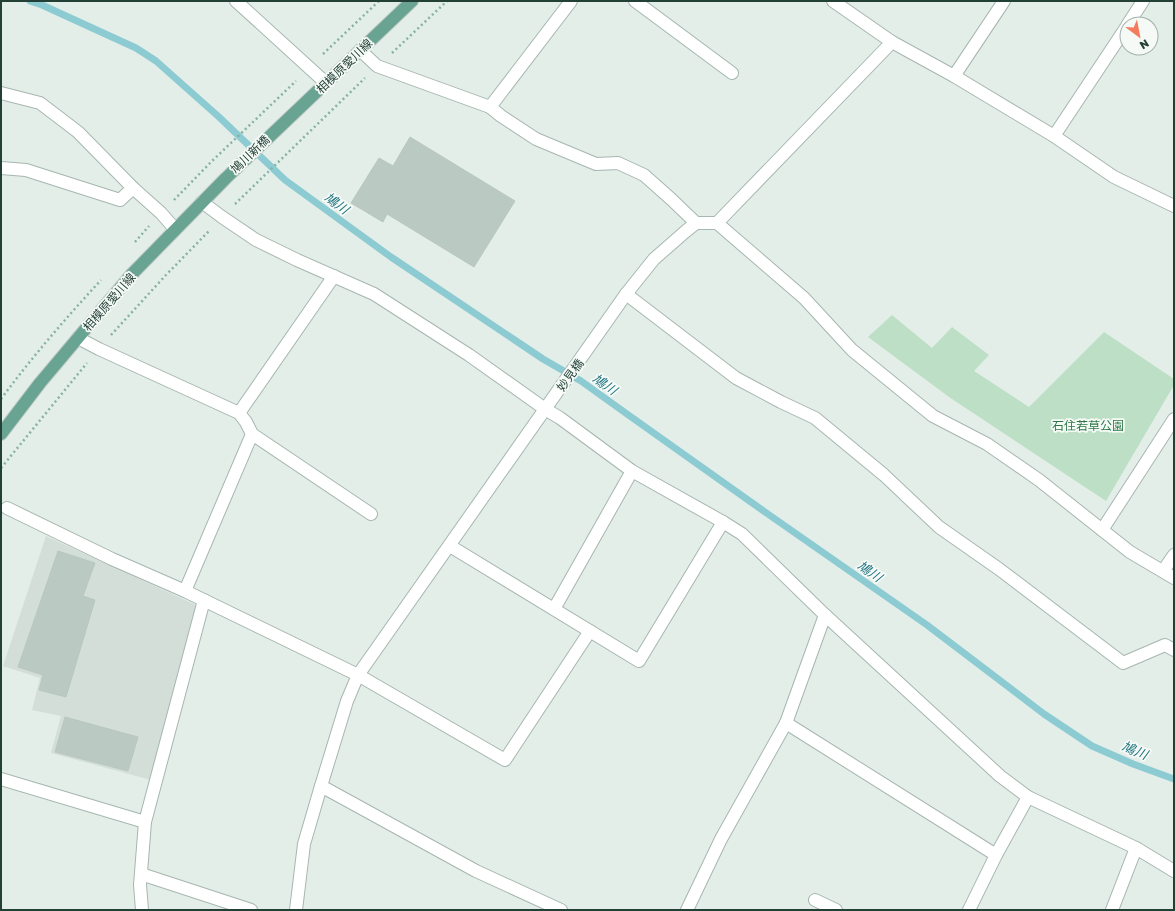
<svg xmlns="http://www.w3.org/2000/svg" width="1175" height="911" viewBox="0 0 1175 911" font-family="'Golos Text','Noto Sans JP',sans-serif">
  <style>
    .built { fill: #d3ded8 }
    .green { fill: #bddfc5 }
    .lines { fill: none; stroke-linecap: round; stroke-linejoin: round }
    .stream { stroke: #8dcbd3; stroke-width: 7 }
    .building { fill: #bac9c2; stroke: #b7c8c0 }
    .minor-casing { stroke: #a6b6b0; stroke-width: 14 }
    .major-casing { stroke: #c1cac7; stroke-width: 14 }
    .path { stroke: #85b2a2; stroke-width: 2.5; stroke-dasharray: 2 3; stroke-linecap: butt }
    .minor { stroke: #fff; stroke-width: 12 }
    .major { stroke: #69a492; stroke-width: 12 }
    .labels { text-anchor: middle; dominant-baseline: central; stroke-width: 3.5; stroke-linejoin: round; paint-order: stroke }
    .street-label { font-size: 12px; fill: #234037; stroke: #f5faf7 }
    .park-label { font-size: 12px; fill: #2d7846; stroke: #f5faf7 }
    .water-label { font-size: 13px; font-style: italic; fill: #1c717d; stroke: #f5faf7 }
  </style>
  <rect width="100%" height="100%" fill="#e4eee9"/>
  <polygon class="built" points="46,536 196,605 151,780 51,753 61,716 32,710 40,678 3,666"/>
  <polygon class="green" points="892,315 932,348 952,327 989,355 974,371 1029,407 1104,332 1174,379 1174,385 1106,501 949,397 868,337"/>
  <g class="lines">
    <polyline class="stream" points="30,1 42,5 136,48 156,61 219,117 285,180 391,257 543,359 581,381 627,414 765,512 927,625 1044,714 1092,746 1133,764 1174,779"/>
  </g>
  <g class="building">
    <polygon points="410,137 515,201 474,267 387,214 383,222 351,203 379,158 393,166"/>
    <polygon points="58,551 95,563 83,596 95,600 66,697 39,690 43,675 18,667"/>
    <polygon points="65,717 138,737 128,771 55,752"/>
  </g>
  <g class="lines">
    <g class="minor-casing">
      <g id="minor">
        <polyline points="236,1 326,83"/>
        <polyline points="571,1 490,107 501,116 536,139 596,164 618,163 644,175 671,199 696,223"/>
        <polyline points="635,1 732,73"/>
        <polyline points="833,1 892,42 954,76 1054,136 1114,177 1174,206"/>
        <polyline points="1128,24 1143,1"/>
        <polyline points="360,50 377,66 490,107"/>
        <polyline points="954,76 1004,1"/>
        <polyline points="1,93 40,103 78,132 133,188 161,213 175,229"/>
        <polyline points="1054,136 1127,26"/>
        <polyline points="1,168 26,170 120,200 133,188"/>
        <polyline points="202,202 222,217 256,240 297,260 374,294 469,355 545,409 560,418 632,471 723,522 742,534 825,615 1000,776 1028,797 1136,848 1174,871"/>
        <polyline points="717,223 892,42"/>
        <polyline points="626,294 736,378 781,402 815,418 884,475 939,527 999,569 1123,663 1165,645 1174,650"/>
        <polyline points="78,338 99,349 239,413 246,422 252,434 185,591"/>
        <polyline points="239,413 334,276"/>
        <polyline points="252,434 371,514"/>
        <polyline points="7,508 112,559 185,591 358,675 505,760 590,631"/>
        <polyline points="1102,530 1174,419"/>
        <polyline points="450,546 639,661 723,522"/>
        <polyline points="1163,571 1174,555"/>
        <polyline points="554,609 632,471"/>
        <polyline points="786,723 996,855"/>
        <polyline points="1,779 145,822"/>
        <polyline points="141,874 251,910"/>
        <polyline points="815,900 836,910"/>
        <polyline points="142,910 140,885 145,822 204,600"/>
        <polyline points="296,910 304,844 321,786"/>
        <polyline points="561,910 476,871 321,786 347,701 358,675 626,294 654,259 686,231 696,223 717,223 804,298 852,350 933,416 987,444 1039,480 1130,552 1174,578"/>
        <polyline points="687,910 721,839 786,723 825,615"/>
        <polyline points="969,910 996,855 1028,797"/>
        <polyline points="1112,910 1136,848"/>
      </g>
    </g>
    <g class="major-casing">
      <polyline id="major" points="1,434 40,383 131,275 226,178 412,1"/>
    </g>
    <g class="path">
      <polyline points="392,53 447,1"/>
      <polyline points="323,54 379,1"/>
      <polyline points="174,200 212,161 296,81"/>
      <polyline points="235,204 365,78"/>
      <polyline points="135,242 149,226"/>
      <polyline points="111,335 166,275 210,230"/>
      <path d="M1 399C32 357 66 318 101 280"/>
      <polyline points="1,468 87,363"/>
    </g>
    <use href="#minor" class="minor"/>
    <use href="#major" class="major"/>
  </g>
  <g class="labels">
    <g class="street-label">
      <text transform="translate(344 66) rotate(-44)">相模原愛川線</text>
      <text transform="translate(250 154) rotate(-44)">鳩川新橋</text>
      <text transform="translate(109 302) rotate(-49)">相模原愛川線</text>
      <text transform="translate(570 375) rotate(-54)">妙見橋</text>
    </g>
    <g class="park-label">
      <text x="1088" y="425">石住若草公園</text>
    </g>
    <g class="water-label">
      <text transform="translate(337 203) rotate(36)">鳩川</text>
      <text transform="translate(605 384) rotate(35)">鳩川</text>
      <text transform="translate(870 571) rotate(35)">鳩川</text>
      <text transform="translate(1135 750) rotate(22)">鳩川</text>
    </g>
  </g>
  <rect width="1175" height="911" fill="none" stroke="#234037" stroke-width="4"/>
  <g transform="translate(1139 36) rotate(148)"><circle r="19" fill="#f5faf7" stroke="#a1b0aa"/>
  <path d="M0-3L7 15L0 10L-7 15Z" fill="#f37c5e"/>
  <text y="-6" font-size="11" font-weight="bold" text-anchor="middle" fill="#234037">N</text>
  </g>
</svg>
